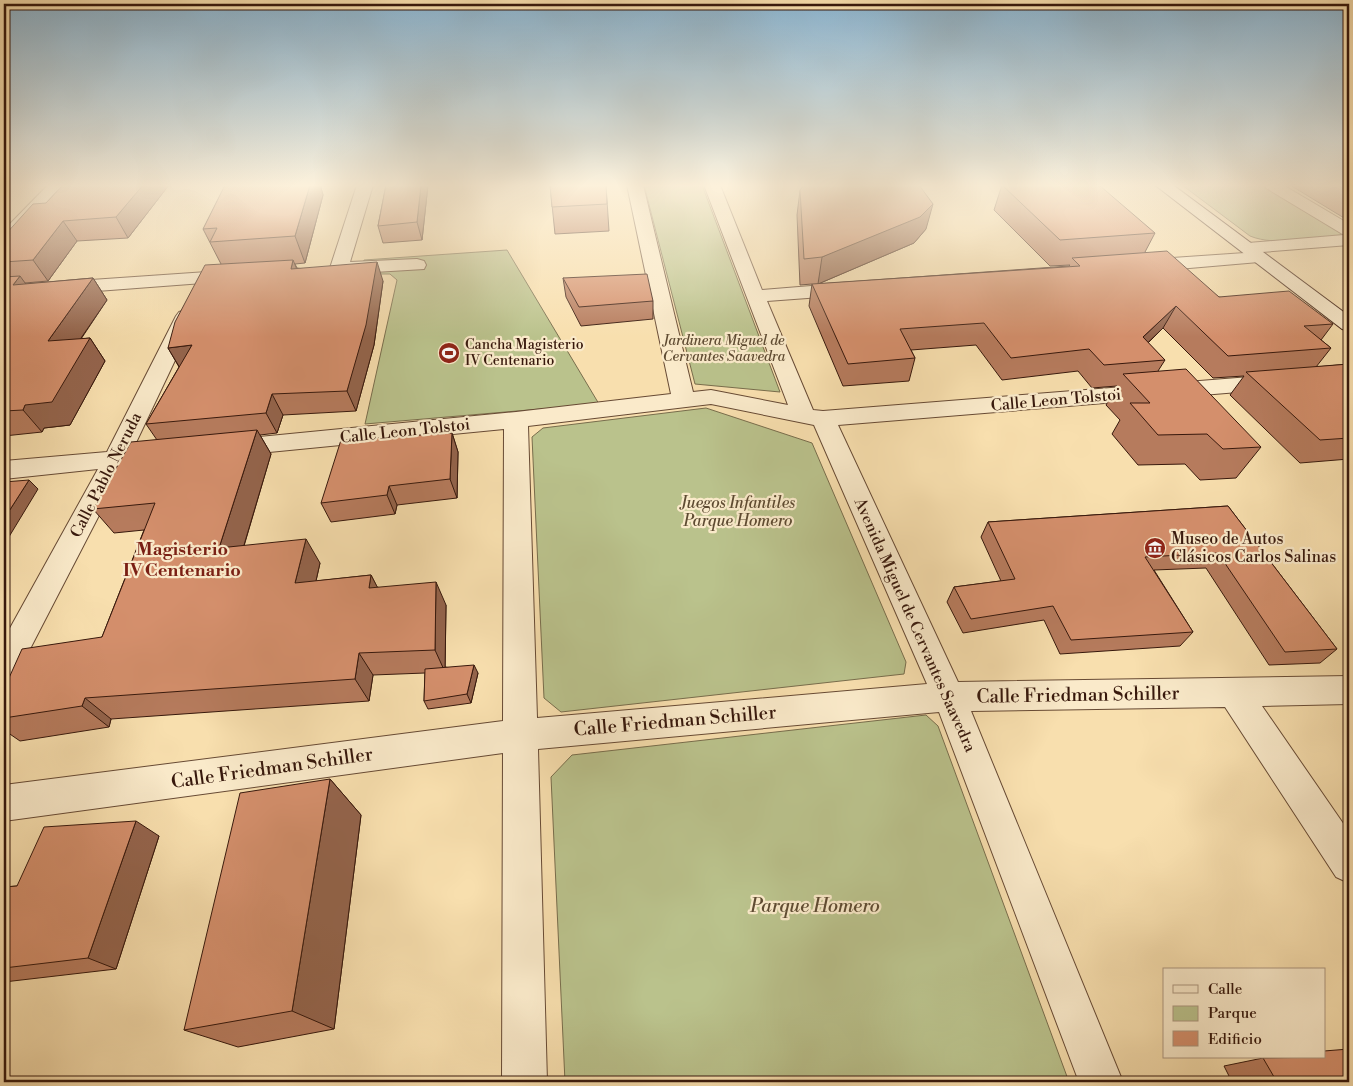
<svg xmlns="http://www.w3.org/2000/svg" width="1353" height="1086" viewBox="0 0 1353 1086" font-family="'Libre Bodoni',serif">
  <style>
    .green { fill: #bac28c; stroke: #786d4c }
    .lines { fill: none; stroke-linecap: round; stroke-linejoin: round }
    .minor-casing { stroke: #674a34; stroke-width: 2 }
    .secondary-casing { stroke: #37180c; stroke-width: 2 }
    .minor { fill: #faeaca; fill-rule: evenodd }
    .secondary { fill: #faeaca; fill-rule: evenodd }
    .wall { fill: #b67b5d; stroke: #37180c }
    .shaded-wall { fill: #94644c; stroke: #37180c }
    .building { fill: #d48f6c; stroke: #37180c }
    .labels { text-anchor: middle; dominant-baseline: central; stroke-width: 4.5; stroke-linejoin: round; paint-order: stroke }
    .far-park-label { font-size: 14px; font-style: italic; fill: #5e4b32; stroke: #faeaca }
    .far-poi-label { font-size: 14px; fill: #37180c; stroke: #faeaca; text-anchor: start }
    .street-label { font-size: 16px; fill: #37180c; stroke: #faeaca }
    .park-label { font-size: 16px; font-style: italic; fill: #5e4b32; stroke: #faeaca }
    .poi-label { font-size: 16px; fill: #37180c; stroke: #faeaca; text-anchor: start }
    .neighbourhood-label { font-size: 18px; font-weight: bold; fill: #7a1f14; stroke: #faeaca }
    .near-street-label { font-size: 19px; fill: #37180c; stroke: #faeaca }
    .near-park-label { font-size: 19px; font-style: italic; fill: #5e4b32; stroke: #faeaca }
  </style>
  <rect width="100%" height="100%" fill="#f8dfae"/>
  <filter id="stains"><feTurbulence type="fractalNoise" baseFrequency=".004" numOctaves="4"/><feColorMatrix values="0 0 0 0 .2 0 0 0 0 .09 0 0 0 0 .02 0 0 0 .5 -.17"/></filter>
  <radialGradient id="worn" r=".72"><stop offset=".6" stop-color="#630" stop-opacity="0"/><stop offset="1" stop-color="#630" stop-opacity=".3"/></radialGradient>
  <g class="green">
    <polygon points="644,185 702,185 780,392 695,384"/>
    <path d="M1182 185H1267L1349 234C1320 237 1276 247 1250 236Z"/>
    <polygon points="507,250 599,404 365,424 397,280 390,274 360,274 364,260"/>
    <polygon points="706,408 812,443 906,662 904,674 561,712 544,698 532,437 543,428"/>
    <polygon points="926,715 938,726 1069,1082 565,1082 551,777 572,755"/>
  </g>
  <g class="lines">
    <g class="minor-casing">
      <g id="minor">
        <polygon points="48,185 64,185 10,244 4,245 4,230"/>
        <polygon points="357,185 373,185 350,262 417,259 424,261 426,265 424,269 341,274 332,272 330,268"/>
        <path d="M627 185H643L693 392 711 390 788 405 704 185H720L762 290 848 283 855 285 858 289 855 293 848 295 767 301 813 410 823 411 1349 369V383L838 425 958 682 1349 676V704L1262 706 1349 832V883L1336 877 1225 707 971 711 1123 1082H1079L939 712 538 749 547 1082H502L503 753 4 821V785L503 721 504 429 229 456 220 454 217 448 220 442 229 440 516 412 671 394ZM711 404 814 425 927 684 537 718 528 426Z"/>
        <polygon points="1264,185 1283,185 1349,224 1349,245 1262,252 1268,257 1265,261 1259,262 1143,272 1136,270 1134,266 1136,262 1143,260 1245,253 1239,248 1242,244 1248,243 1344,235 1266,188"/>
        <polygon points="236,270 243,272 245,276 243,280 4,298 4,286"/>
        <polygon points="186,310 193,312 196,316 133,449 159,447 168,449 171,455 168,461 124,467 15,678 4,682 4,639 98,469 4,479 4,461 107,452 176,316 179,312"/>
      </g>
    </g>
    <g class="secondary-casing">
      <polygon id="secondary" points="1155,185 1173,185 1349,316 1349,331 1342,329"/>
    </g>
    <use href="#minor" class="minor"/>
    <use href="#secondary" class="secondary"/>
  </g>
  <g class="wall">
    <polygon points="63,185 169,185 128,238 77,241 48,281 25,283 26,284 93,278 107,300 81,339 90,338 105,361 70,425 44,428 42,432 4,436 4,236 46,203"/>
    <polygon points="386,185 428,185 422,240 383,243 378,226"/>
    <polygon points="550,185 606,185 609,231 555,234"/>
    <polygon points="1002,185 1155,233 1145,252 1219,297 1333,324 1321,340 1331,348 1316,367 1349,364 1349,459 1300,463 1230,395 1244,376 1213,378 1163,328 1148,343 1165,360 1158,371 1261,447 1236,478 1200,480 1185,464 1138,465 1112,434 1120,420 1106,405 1117,386 1092,388 1078,371 1002,380 976,345 911,350 915,358 909,381 843,386 809,306 812,284 800,285 797,215 800,190 926,229 914,243 818,284 1069,266 1070,265 1050,266 994,210"/>
    <polygon points="1290,185 1349,185 1349,221"/>
    <polygon points="321,188 323,195 305,263 295,264 297,268 383,281 374,345 356,411 283,415 277,433 260,435 271,454 244,546 320,563 316,581 371,575 377,587 446,605 445,667 478,673 471,703 428,709 424,701 425,673 373,675 369,701 111,719 109,727 20,741 4,730 4,689 102,637 144,530 114,533 93,509 157,440 146,424 179,367 168,348 221,264 203,229"/>
    <polygon points="563,278 653,301 653,319 581,326 566,297"/>
    <polygon points="452,433 458,452 457,498 397,505 395,514 331,522 321,503"/>
    <polygon points="1228,506 1337,649 1320,663 1269,665 1206,568 1154,570 1193,632 1180,646 1060,654 1044,620 963,633 947,602 954,587 1001,581 981,537 988,522"/>
    <polygon points="330,779 361,815 334,1029 238,1047 184,1030"/>
    <polygon points="159,836 116,969 4,982 4,887 17,886"/>
    <polygon points="1263,1058 1349,1082 1232,1082 1224,1066"/>
  </g>
  <g class="shaded-wall">
    <polygon points="143,185 169,185 128,238 116,217"/>
    <polygon points="310,185 322,185 321,188 323,195 305,263 295,236"/>
    <polygon points="421,185 428,185 422,240 417,222"/>
    <polygon points="933,204 926,229 914,243 818,284 822,257"/>
    <polygon points="63,221 77,241 48,281 33,260"/>
    <polygon points="293,260 301,279 291,269"/>
    <polygon points="377,262 383,281 374,345 356,411 347,391"/>
    <polygon points="20,276 36,298 13,285"/>
    <polygon points="93,278 107,300 64,363 48,341"/>
    <polygon points="1176,306 1163,328 1131,359 1143,337"/>
    <polygon points="90,338 105,361 70,425 44,428 42,432 23,410 25,405"/>
    <polygon points="192,345 180,368 168,348"/>
    <polygon points="272,394 283,415 277,433 266,413"/>
    <polygon points="257,430 271,454 236,572 219,548"/>
    <polygon points="452,433 458,452 457,498 450,479"/>
    <polygon points="29,480 38,489 4,545 4,519"/>
    <polygon points="389,486 397,505 395,514 387,495"/>
    <polygon points="306,539 320,563 310,607 295,583"/>
    <polygon points="371,575 383,598 369,588"/>
    <polygon points="436,582 446,605 445,672 435,650"/>
    <polygon points="359,653 373,675 369,701 355,679"/>
    <polygon points="474,665 478,673 471,703 467,694"/>
    <polygon points="85,698 111,719 109,727 82,706"/>
    <polygon points="330,779 361,815 334,1029 292,1011"/>
    <polygon points="136,821 159,836 116,969 88,958"/>
  </g>
  <g class="building">
    <polygon points="63,185 143,185 116,217 63,221 33,260 4,262 4,236 33,204 46,203"/>
    <polygon points="225,185 310,185 295,236 210,242 217,228 203,229"/>
    <polygon points="386,185 421,185 417,222 378,226"/>
    <polygon points="550,185 606,185 607,204 552,207"/>
    <polygon points="804,185 919,185 933,204 920,217 822,257 804,259 800,190"/>
    <polygon points="1002,185 1099,185 1155,233 1060,240"/>
    <polygon points="1337,185 1349,185 1349,192"/>
    <polygon points="1167,251 1219,297 1289,291 1333,324 1304,326 1331,348 1228,356 1176,306 1143,337 1165,360 1104,365 1089,349 1011,358 984,323 900,329 915,358 848,364 812,284 1080,266 1072,258"/>
    <polygon points="293,260 291,269 377,262 366,325 347,391 272,394 266,413 146,424 192,345 168,348 175,322 205,265"/>
    <polygon points="647,274 653,301 579,307 563,278"/>
    <polygon points="20,276 13,285 93,278 48,341 90,338 52,402 25,405 23,410 4,411 4,277"/>
    <polygon points="1349,364 1349,438 1320,440 1246,372"/>
    <polygon points="1186,369 1261,447 1223,449 1207,434 1158,435 1130,403 1150,403 1123,374"/>
    <polygon points="257,430 219,548 306,539 295,583 371,575 369,588 436,582 435,650 359,653 355,679 85,698 82,706 4,718 4,689 22,649 102,637 155,503 93,509 131,442"/>
    <polygon points="452,433 450,479 389,486 387,495 321,503 341,440"/>
    <polygon points="29,480 4,519 4,482"/>
    <polygon points="1228,506 1337,649 1285,652 1218,553 1145,557 1193,632 1071,640 1053,606 971,619 954,587 1015,579 988,522"/>
    <polygon points="474,665 467,694 424,701 425,669"/>
    <polygon points="330,779 292,1011 184,1030 240,793"/>
    <polygon points="136,821 88,958 4,968 4,887 17,886 44,827"/>
    <polygon points="1349,1049 1349,1082 1277,1082 1263,1058 1324,1057 1324,1051"/>
  </g>
  <linearGradient id="sky" x2="0" y2="1"><stop stop-color="#8bb6d3"/><stop offset="0.55" stop-color="#fcf1db"/><stop offset="1" stop-color="#fcf1db" stop-opacity="0"/></linearGradient>
  <rect width="1353" height="337" fill="url(#sky)"/>
  <defs>
    <g id="stadium-disc" transform="scale(1.125)"><circle r="9.5" fill="#8f2418" stroke="#faeaca"/><path d="M0-5a6.5 5 0 1 0 0 10a6.5 5 0 1 0 0-10ZM-3.5-1.8h7v3.6h-7Z" fill="#fff"/></g>
    <g id="museum-disc" transform="scale(1.125)"><circle r="9.5" fill="#8f2418" stroke="#faeaca"/><path d="M0-6L6-3V-2H-6V-3ZM-5-1h2V3h-2ZM-1-1h2V3h-2ZM3-1h2V3H3ZM-6 4H6V6H-6Z" fill="#fff"/></g>
  </defs>
  <g fill-rule="evenodd">
    <use href="#stadium-disc" x="449" y="353"/>
    <use href="#museum-disc" x="1155" y="548"/>
  </g>
  <g class="labels">
    <g class="far-park-label">
      <text x="724" y="341">Jardinera Miguel de<tspan x="724" dy="16">Cervantes Saavedra</tspan></text>
    </g>
    <g class="far-poi-label">
      <text x="465" y="345">Cancha Magisterio<tspan x="465" dy="16">IV Centenario</tspan></text>
    </g>
    <g class="street-label">
      <text transform="translate(1056 400) rotate(-5)">Calle Leon Tolstoi</text>
      <text transform="translate(405 431) rotate(-6)">Calle Leon Tolstoi</text>
      <text transform="translate(106 475) rotate(-63)">Calle Pablo Neruda</text>
      <text transform="translate(915 625) rotate(66)">Avenida Miguel de Cervantes Saavedra</text>
    </g>
    <g class="park-label">
      <text x="738" y="503">Juegos Infantiles<tspan x="738" dy="18">Parque Homero</tspan></text>
    </g>
    <g class="poi-label">
      <text x="1171" y="539">Museo de Autos<tspan x="1171" dy="18">Clásicos Carlos Salinas</tspan></text>
    </g>
    <g class="neighbourhood-label">
      <text x="182" y="549">Magisterio<tspan x="182" dy="21">IV Centenario</tspan></text>
    </g>
    <g class="near-street-label">
      <text transform="translate(1078 695) rotate(-1)">Calle Friedman Schiller</text>
      <text transform="translate(675 721) rotate(-5)">Calle Friedman Schiller</text>
      <text transform="translate(272 768) rotate(-8)">Calle Friedman Schiller</text>
    </g>
    <g class="near-park-label">
      <text x="815" y="906">Parque Homero</text>
    </g>
  </g>
  <rect width="1353" height="1086" fill="none" stroke="#f8dfae" stroke-width="20"/>
  <rect x="5" y="5" width="1343" height="1076" fill="none" stroke="#37180c" stroke-width="2.5"/>
  <rect x="10" y="10" width="1333" height="1066" fill="none" stroke="#37180c"/>
  <rect x="1163" y="968" width="162" height="90" fill="#faeaca" stroke="#ac967e"/>
  <rect x="1173" y="985" width="25" height="8" fill="#faeaca" stroke="#ac967e"/>
  <text x="1208" y="994" font-size="15" fill="#37180c">Calle</text>
  <rect x="1173" y="1006" width="25" height="15" fill="#bac28c" stroke="#ac967e"/>
  <text x="1208" y="1018" font-size="15" fill="#37180c">Parque</text>
  <rect x="1173" y="1031" width="25" height="15" fill="#d48f6c" stroke="#ac967e"/>
  <text x="1208" y="1044" font-size="15" fill="#37180c">Edificio</text>
  <rect width="100%" height="100%" filter="url(#stains)"/>
  <rect width="100%" height="100%" fill="url(#worn)"/>
</svg>
